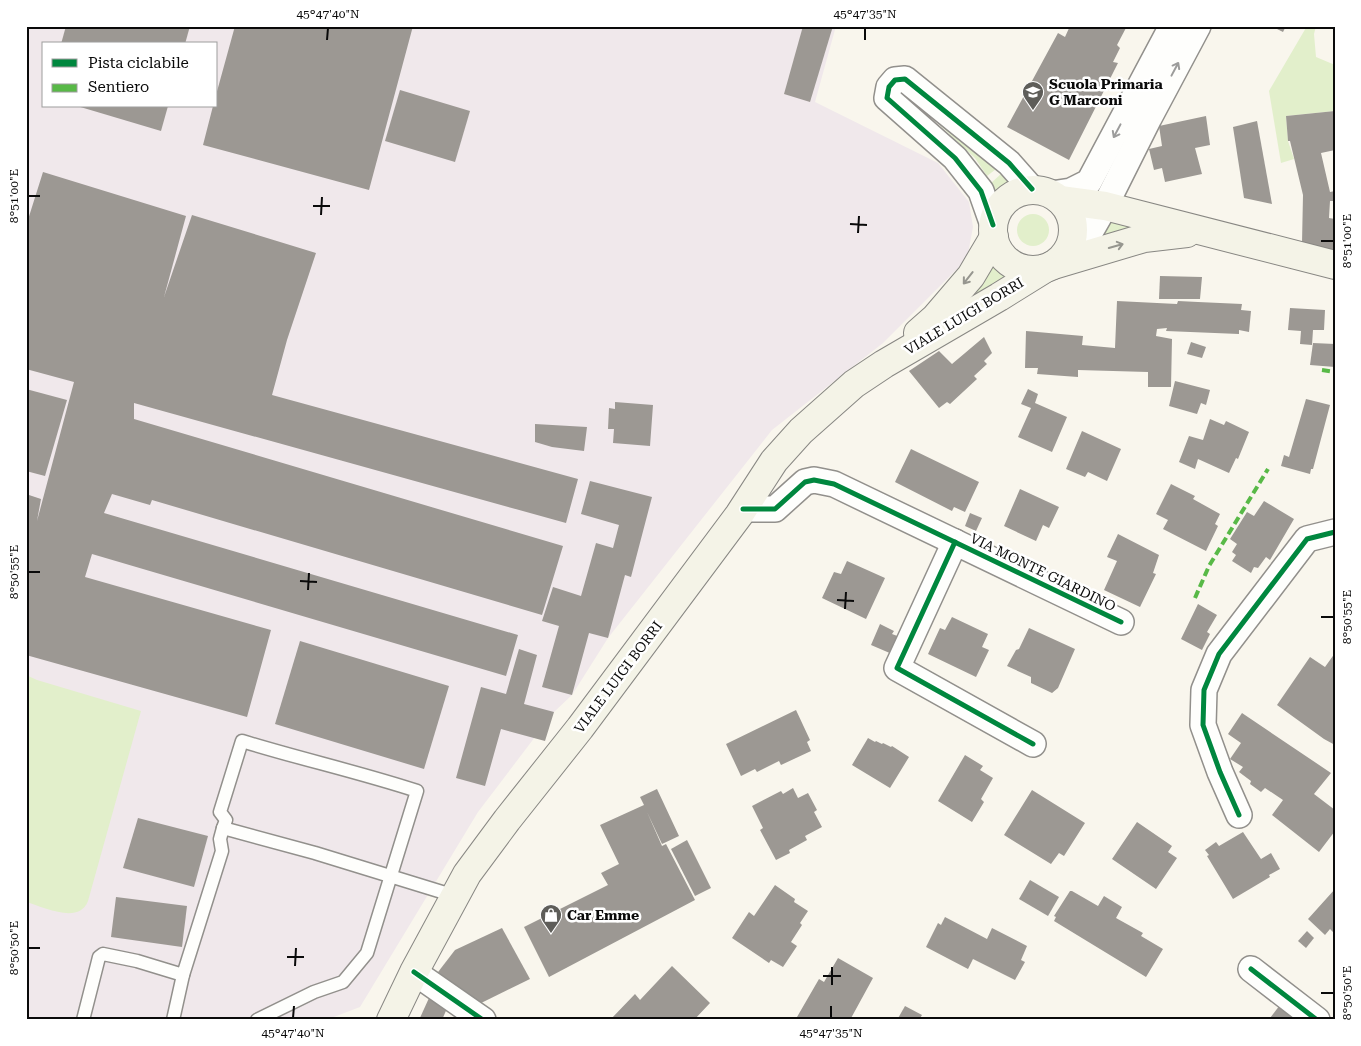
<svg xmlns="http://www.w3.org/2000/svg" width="1361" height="1046" viewBox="0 0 1361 1046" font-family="'Roboto Serif',serif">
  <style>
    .industrial { fill: #f0e8eb; fill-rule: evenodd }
    .green { fill: #e2efcb }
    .building { fill: #9c9893 }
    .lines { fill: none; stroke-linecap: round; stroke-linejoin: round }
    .lane-casing { stroke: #92908c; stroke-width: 15 }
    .street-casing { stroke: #92908c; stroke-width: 28 }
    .secondary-casing { stroke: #888783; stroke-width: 30 }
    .lane { stroke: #fefefc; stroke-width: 12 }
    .street { stroke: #fefefc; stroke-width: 25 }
    .secondary { stroke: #f4f3e7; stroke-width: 28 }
    .quiet { stroke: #58b947; stroke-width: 4; stroke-dasharray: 8 4; stroke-linecap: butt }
    .cycleway-casing { stroke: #fff; stroke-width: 8 }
    .cycleway { stroke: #00873e; stroke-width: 5 }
    .oneway { stroke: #9c9c9b }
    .oneway2 { stroke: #96968f }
    .ticks { fill: none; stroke: #0a0a0a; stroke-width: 2 }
    .labels { text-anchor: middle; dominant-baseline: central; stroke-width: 5; stroke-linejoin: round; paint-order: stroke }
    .poi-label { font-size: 14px; font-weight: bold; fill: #0a0a0a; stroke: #fff; text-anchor: start }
    .street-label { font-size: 14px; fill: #0a0a0a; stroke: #fff }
    .neatline { fill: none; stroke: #0a0a0a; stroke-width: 2 }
    .ticks-label { font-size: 12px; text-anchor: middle; fill: #0a0a0a }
  </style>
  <rect width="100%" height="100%" fill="#f9f6ed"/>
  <path class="industrial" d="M26 26H836L815 102 938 163 969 202 973 227 967 259 883 343 772 430 608 638 572 695 554 712 478 812 360 1007 326 1020H26ZM44 44H216V106H44Z"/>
  <g class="green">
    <polygon points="1307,26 1316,26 1314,34 1316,57 1335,65 1335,111 1286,116 1288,141 1294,159 1281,163 1269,91"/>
    <polygon points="912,99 996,169 987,176 975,158"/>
    <polygon points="1002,173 1015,186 1014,189 997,201 990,184"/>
    <circle cx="1033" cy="230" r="16"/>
    <polygon points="1106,219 1141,226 1091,242"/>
    <polygon points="993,255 1015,274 976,295 972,293"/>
    <path d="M26 675 37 680 141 711 88 901C79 925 44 907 26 902Z"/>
  </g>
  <g class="building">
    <polygon points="66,26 190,26 185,44 61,44"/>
    <polygon points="235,26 413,26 369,190 203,145 213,106 216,106 216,95"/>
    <polygon points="803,26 833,26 810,102 784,94"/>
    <polygon points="1070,26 1127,26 1117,45 1120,48 1113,62 1118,63 1069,160 1007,127 1058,33 1065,37"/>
    <polygon points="1271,26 1286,26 1283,32"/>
    <polygon points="400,90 470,111 455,162 385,141"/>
    <polygon points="77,106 168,106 161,131"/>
    <polygon points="1335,111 1335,150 1321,153 1330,192 1335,191 1335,201 1330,201 1329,218 1335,219 1335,252 1302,243 1303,195 1290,141 1288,141 1286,116"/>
    <polygon points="1206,116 1210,145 1195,148 1202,174 1165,182 1162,168 1154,170 1149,149 1162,146 1159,126"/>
    <polygon points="1257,121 1272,204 1244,198 1233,127"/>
    <polygon points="43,172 186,216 164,297 192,215 316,253 287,340 272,395 578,479 566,523 134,403 134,419 563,546 542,615 152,500 150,505 112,494 104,513 518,635 506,676 92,554 85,577 271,630 247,717 26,655 26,494 41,499 37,521 74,382 26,369 26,226"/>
    <polygon points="1160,276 1202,277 1200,299 1159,299"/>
    <polygon points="1117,301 1177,304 1178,301 1198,302 1242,304 1241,310 1251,311 1249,332 1239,330 1239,334 1166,331 1167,328 1157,329 1156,336 1172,339 1171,387 1148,387 1148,372 1078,370 1078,377 1037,374 1038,368 1025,368 1026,331 1083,336 1082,345 1115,348"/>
    <polygon points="1290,308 1325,310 1324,330 1313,330 1312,345 1300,344 1301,331 1288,330"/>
    <polygon points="984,337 992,353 984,361 987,364 974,376 977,379 950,404 947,402 939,408 909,371 939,351 952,364"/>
    <polygon points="1191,342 1206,347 1202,358 1187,354"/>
    <polygon points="1313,343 1335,344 1335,367 1310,365"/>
    <polygon points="1175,381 1210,390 1206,405 1201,403 1197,414 1169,406"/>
    <polygon points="26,389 67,400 45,476 26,471"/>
    <polygon points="1028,389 1038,394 1035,403 1067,417 1052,452 1018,437 1031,408 1021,404"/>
    <polygon points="1306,399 1330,405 1313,469 1311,469 1310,474 1281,466 1284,455 1289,457"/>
    <polygon points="615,402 653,405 650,446 613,443 614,429 608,429 609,408 615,409"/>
    <polygon points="1210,419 1224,425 1226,421 1249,432 1238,459 1236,458 1229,473 1198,459 1195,469 1179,462 1189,436 1203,440"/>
    <polygon points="535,424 587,427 584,451 552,447 535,442"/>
    <polygon points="1082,431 1121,449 1107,481 1088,472 1085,477 1066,469"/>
    <polygon points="911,449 979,482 965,512 954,507 952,511 895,482"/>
    <polygon points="590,481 652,497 631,577 625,575 608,638 589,633 572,695 542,687 559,626 542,621 553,587 581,596 596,543 613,548 619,525 581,514"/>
    <polygon points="1171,484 1195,496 1193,499 1220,514 1215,524 1218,526 1206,551 1163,529 1168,520 1156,514"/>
    <polygon points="1020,489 1059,507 1049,528 1043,525 1036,541 1004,526"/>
    <polygon points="1264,501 1294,519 1270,560 1266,557 1258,568 1254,567 1251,573 1232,561 1236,555 1232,552 1237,544 1230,539 1247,512 1254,516"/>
    <polygon points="970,513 982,518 976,531 965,526"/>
    <polygon points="1118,534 1159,555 1153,573 1156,574 1140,607 1104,590 1117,561 1107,557"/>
    <polygon points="847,561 885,578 866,619 822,598 834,572 841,574"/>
    <polygon points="1198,604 1217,615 1207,632 1210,634 1202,650 1181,639"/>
    <polygon points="952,617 988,634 982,647 989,650 976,677 928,654 940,628 945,630"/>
    <polygon points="880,624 894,631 892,634 900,637 892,654 871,645"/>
    <polygon points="1029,628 1075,649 1058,688 1052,693 1031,683 1031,677 1007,666 1016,650 1019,649"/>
    <polygon points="300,641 449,686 424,769 275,724"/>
    <polygon points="519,649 537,655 524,704 554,712 545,741 501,729 485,786 456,778 481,687 506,694"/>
    <polygon points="1335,653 1335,745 1324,739 1277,705 1310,657 1325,667"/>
    <polygon points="796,710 810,740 807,742 811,751 781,765 779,761 757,772 755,769 741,776 726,744"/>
    <polygon points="1242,713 1331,773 1314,794 1335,810 1335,831 1319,852 1272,815 1283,800 1265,788 1261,792 1250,784 1251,781 1239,772 1243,767 1230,759 1241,743 1228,734"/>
    <polygon points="868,738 875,742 876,741 882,744 883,743 891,747 892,746 909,757 890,788 852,765"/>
    <polygon points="965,755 983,766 980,770 993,778 981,799 984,802 972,822 938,801"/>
    <polygon points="793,788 798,798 808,793 817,810 814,812 822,827 805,836 807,840 789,850 790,853 776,860 760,830 763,828 752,806 781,791 783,794"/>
    <polygon points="657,789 679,836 662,844 647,812 662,846 666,844 695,900 549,977 524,927 608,885 601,873 619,864 600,825 644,805 640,797"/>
    <polygon points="1032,790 1085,823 1064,856 1059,853 1051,864 1004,835"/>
    <polygon points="138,818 208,836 194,887 123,868"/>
    <polygon points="1137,822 1172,846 1168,852 1177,858 1156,889 1112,859"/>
    <polygon points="1243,832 1261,859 1271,853 1280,869 1269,875 1270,877 1233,899 1207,856 1209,855 1205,850 1216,842 1219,846"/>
    <polygon points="687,840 711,888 695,896 671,849"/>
    <polygon points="1030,880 1059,897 1048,916 1019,899"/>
    <polygon points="775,885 795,899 794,902 808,911 800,923 802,925 791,942 797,946 783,967 771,960 769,963 732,938 749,912 754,916"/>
    <polygon points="1335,889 1335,934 1330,929 1325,935 1308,919"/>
    <polygon points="1070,891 1072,891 1098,906 1104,896 1122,907 1116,918 1143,933 1141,936 1163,949 1146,977 1054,921 1056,917 1054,916"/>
    <polygon points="116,897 187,906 182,947 111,937"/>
    <polygon points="945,917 987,939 992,928 1027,946 1021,960 1025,962 1015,980 973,959 968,969 926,947 938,923 941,925"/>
    <polygon points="502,928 530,979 473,1007 435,976 455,950"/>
    <polygon points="1307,931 1314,938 1306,948 1298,941"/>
    <polygon points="838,958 873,978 850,1020 801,1020 797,1017 819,979 824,982"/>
    <polygon points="672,966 710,1003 694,1020 610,1020 635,994 640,1000"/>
    <polygon points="429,998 448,1006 442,1020 419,1020"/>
    <polygon points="1280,1005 1302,1020 1273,1020 1270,1018"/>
    <polygon points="905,1006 922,1015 919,1020 897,1020"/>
  </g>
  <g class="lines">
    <g class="lane-casing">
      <g id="lane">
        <path d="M223 828 226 820 220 812 242 741C300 759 359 772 417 791L367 953 343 982 314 992 257 1020"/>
        <polyline points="83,1020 97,965 99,957 103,954 137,961 183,975 222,851 220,839 223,828 315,853 455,896"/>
        <polyline points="173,1020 183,975"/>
      </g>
    </g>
    <g class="street-casing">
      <g id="street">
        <polyline points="1051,194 1071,191 1089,182 1172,26"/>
        <polyline points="993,225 981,191 955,158 887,98 889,87 895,80 905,79 1009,163 1032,189"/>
        <polyline points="1069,248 1089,234 1105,206 1149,118 1198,26"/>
        <polyline points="743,509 775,509 805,482 814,480 834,484 1121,622"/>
        <polyline points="955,542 897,668 1033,744"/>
        <polyline points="1239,815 1220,772 1203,725 1204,690 1219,654 1307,539 1335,532"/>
        <polyline points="1251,969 1317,1020"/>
        <polyline points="414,972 483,1020"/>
      </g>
    </g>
    <g class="secondary-casing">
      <g id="secondary">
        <circle cx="1033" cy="230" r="40"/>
        <polyline points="1060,200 1105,206 1335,265"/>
        <polyline points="1053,265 1144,238 1187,233"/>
        <polyline points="918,333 935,318 971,276 994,237"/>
        <polyline points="391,1020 414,972 467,874 507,820 580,728 739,515 774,461 801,431 854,384 884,364 999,297 1044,269"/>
      </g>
    </g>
    <use href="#lane" class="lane"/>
    <use href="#street" class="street"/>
    <use href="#secondary" class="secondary"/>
    <g class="quiet">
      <polyline points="1322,370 1335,372"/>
      <polyline points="1195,598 1209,566 1268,469"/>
    </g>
    <g class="cycleway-casing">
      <g id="cycleway">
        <polyline points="993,225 981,191 955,158 887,98 889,87 895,80 905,79 1009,163 1032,189"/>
        <polyline points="743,509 775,509 805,482 814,480 834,484 1121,622"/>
        <polyline points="955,542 897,668 1033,744"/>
        <polyline points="1239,815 1220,772 1203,725 1204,690 1219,654 1307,539 1335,532"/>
        <polyline points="1251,969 1317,1020"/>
        <polyline points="414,972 483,1020"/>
      </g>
    </g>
    <use href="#cycleway" class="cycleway"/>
  </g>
  <defs><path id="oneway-shaft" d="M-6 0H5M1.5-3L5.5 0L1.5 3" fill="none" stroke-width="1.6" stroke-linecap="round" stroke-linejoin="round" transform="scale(1.25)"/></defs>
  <g class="oneway">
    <use href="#oneway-shaft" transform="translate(1175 69) rotate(-62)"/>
    <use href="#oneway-shaft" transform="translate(1117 131) rotate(118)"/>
  </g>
  <g class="oneway2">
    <use href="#oneway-shaft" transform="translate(1116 246) rotate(-16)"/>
    <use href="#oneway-shaft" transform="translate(968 278) rotate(128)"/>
  </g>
  <path class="ticks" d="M327 40 328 28M865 40V28M28 196H40M313 206H330M321 215 322 197M850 224 867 225M858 233 859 216M1321 241H1334M28 572H40M300 581 317 582M308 590 309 573M837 600 854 601M845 609 846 592M1321 617H1334M28 948H40M287 957H304M295 966 296 948M823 976H841M832 985V967M1321 993H1334M293 1018 294 1006M831 1018V1006"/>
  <defs>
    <g id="school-pin" transform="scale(1.125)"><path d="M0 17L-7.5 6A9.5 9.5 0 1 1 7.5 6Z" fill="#5e5d59" stroke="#fff"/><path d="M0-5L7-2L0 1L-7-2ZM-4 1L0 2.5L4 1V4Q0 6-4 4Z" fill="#fff"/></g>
    <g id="shop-pin" transform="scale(1.125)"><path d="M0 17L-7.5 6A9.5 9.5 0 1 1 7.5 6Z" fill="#5e5d59" stroke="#fff"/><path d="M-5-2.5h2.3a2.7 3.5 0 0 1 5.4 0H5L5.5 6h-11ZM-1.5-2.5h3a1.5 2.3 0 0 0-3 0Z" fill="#fff"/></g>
  </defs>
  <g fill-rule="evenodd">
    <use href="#school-pin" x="1033" y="92"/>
    <use href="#shop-pin" x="551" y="915"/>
  </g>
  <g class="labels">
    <g class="poi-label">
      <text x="1049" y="84">Scuola Primaria<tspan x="1049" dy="16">G Marconi</tspan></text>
      <text x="567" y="915">Car Emme</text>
    </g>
    <g class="street-label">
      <text transform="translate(964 316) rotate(-31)">VIALE LUIGI BORRI</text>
      <text transform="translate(1043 572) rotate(26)">VIA MONTE GIARDINO</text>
      <text transform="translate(618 677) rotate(-53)">VIALE LUIGI BORRI</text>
    </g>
  </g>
  <rect width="1361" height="1046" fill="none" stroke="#ffffff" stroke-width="55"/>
  <rect x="42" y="42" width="175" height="65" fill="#ffffff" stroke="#9d9d9d"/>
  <rect x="52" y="59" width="25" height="8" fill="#00873e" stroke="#9d9d9d"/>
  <text x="88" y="68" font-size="15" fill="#0a0a0a">Pista ciclabile</text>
  <rect x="52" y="84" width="25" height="8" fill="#58b947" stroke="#9d9d9d"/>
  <text x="88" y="92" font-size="15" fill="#0a0a0a">Sentiero</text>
  <rect x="28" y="28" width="1306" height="990" class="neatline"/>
  <g class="ticks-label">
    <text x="328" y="18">45°47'40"N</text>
    <text x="865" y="18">45°47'35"N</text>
    <text transform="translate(14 196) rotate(-90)" y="4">8°51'00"E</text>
    <text transform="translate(1347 241) rotate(-90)" y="4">8°51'00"E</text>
    <text transform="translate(14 572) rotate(-90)" y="4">8°50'55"E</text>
    <text transform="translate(1347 617) rotate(-90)" y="4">8°50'55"E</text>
    <text transform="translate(14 948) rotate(-90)" y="4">8°50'50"E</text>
    <text transform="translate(1347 993) rotate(-90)" y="4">8°50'50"E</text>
    <text x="293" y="1037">45°47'40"N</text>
    <text x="831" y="1037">45°47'35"N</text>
  </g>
</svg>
